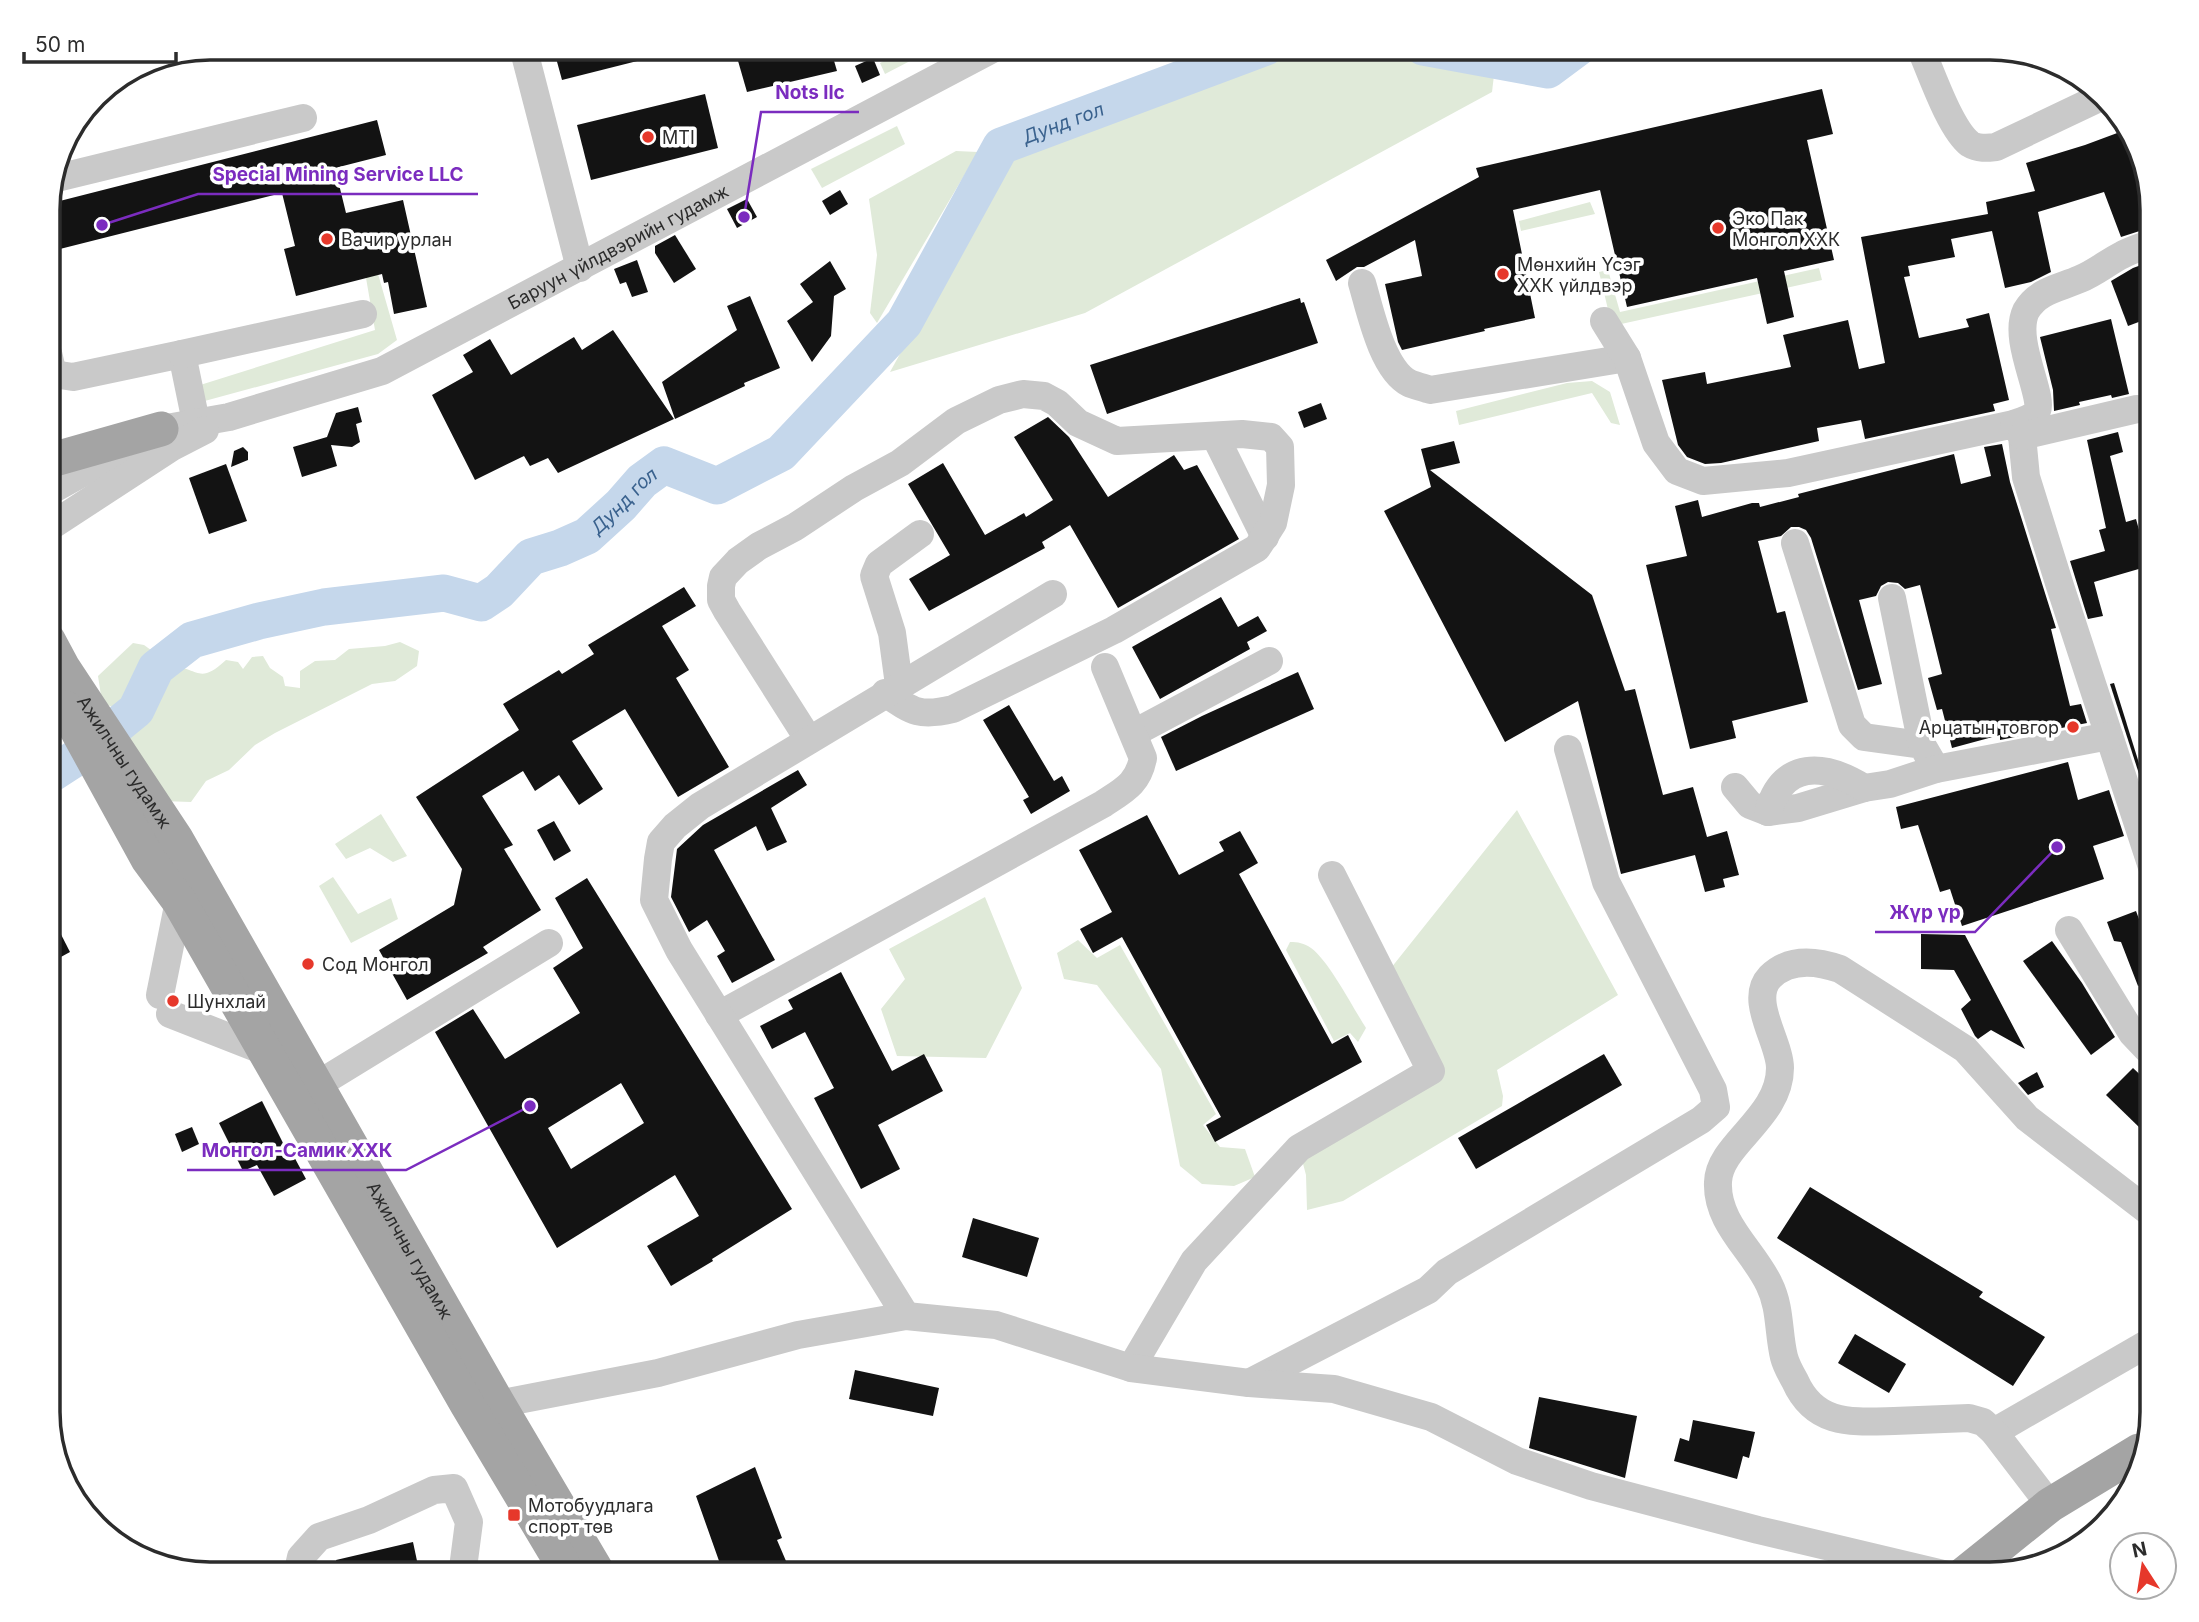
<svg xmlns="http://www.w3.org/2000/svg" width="2199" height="1622" viewBox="0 0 2199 1622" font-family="Inter,sans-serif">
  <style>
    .green { fill: #e0ead9 }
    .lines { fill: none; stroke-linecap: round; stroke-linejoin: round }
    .river { stroke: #c5d7eb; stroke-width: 37 }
    .building { fill: #131313; fill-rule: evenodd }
    .minor { stroke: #c9c9c9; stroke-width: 28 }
    .major { stroke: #a4a4a4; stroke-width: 35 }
    .poi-dot { fill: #e6382b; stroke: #fff; stroke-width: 2.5 }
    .labels { text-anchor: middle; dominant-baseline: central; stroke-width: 7; stroke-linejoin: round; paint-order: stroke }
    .poi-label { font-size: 18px; fill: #2c2c2c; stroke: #fff; text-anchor: start }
    .street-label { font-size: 18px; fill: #2c2c2c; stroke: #fff }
    .water-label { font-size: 19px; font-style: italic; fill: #3a628e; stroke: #fff }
    .rim { fill: none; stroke: #2c2c2c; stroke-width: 3.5 }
    .leader { fill: none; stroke: #7b2cbf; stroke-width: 2.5 }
    .callout-dot { fill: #7b2cbf; stroke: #fff; stroke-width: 2.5 }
    .callout-label { font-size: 19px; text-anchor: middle; font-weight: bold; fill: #7b2cbf; stroke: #fff; stroke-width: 7; stroke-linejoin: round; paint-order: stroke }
  </style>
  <rect width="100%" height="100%" fill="#fff"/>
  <g class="green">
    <polygon points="912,47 937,47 885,74 880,63"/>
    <polygon points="1295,47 1365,47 1494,75 1492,92 1085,313 890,372 1012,151"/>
    <polygon points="897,126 905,144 822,188 811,169"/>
    <polygon points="956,151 978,152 877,323 870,313 877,255 869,199"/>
    <polygon points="1590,202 1595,214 1521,231 1519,221"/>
    <polygon points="370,246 397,340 378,354 201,402 197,386 375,330 361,249"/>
    <polygon points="1819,268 1822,280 1612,326 1599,272 1608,270 1620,312"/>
    <polygon points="1592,381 1610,392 1620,425 1611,423 1592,393 1459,425 1456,411 1567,383"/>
    <path d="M400 642 419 651 417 666 395 681 372 684 275 733 255 745 229 770 206 781 191 802 161 801 128 737 153 709C151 691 157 680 169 666 199 667 198 686 226 660L238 662 243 669 252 657 263 656 270 668 283 677 285 686 300 688V671L315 661 335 660 349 649 385 646Z"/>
    <polygon points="133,643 144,645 155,653 130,707 114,708 102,702 98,676"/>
    <polygon points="1517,810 1618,995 1497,1070 1503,1096 1502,1106 1343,1201 1307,1210 1306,1175 1301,1156 1434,1072 1391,968"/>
    <polygon points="381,814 407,856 393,862 370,848 346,859 335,844"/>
    <polygon points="333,877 358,914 391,898 398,919 351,943 319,886"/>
    <polygon points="985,897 1022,988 986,1058 897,1056 881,1009 905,979 889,949"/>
    <polygon points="1078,940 1097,958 1120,945 1216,1114 1203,1125 1220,1147 1245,1149 1255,1177 1234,1186 1202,1184 1180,1166 1161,1069 1097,985 1064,979 1057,953"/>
    <path d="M1290 942C1298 942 1304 943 1311 948 1329 961 1353 1008 1366 1028L1358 1042 1350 1033 1334 1041 1286 950Z"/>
  </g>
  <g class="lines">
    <g class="river">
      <polyline points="1423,47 1548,70 1579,47"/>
      <path id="s1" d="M48 776 82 754 136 710 156 668 192 640 259 621 324 607 444 593 481 603 499 591 531 557 560 548 587 536 621 505 642 481 664 465 717 486 781 453 904 323 1001 146 1266 47"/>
    </g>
  </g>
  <g class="building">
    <polygon points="553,47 668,47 669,53 562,80"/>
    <polygon points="734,47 830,47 837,71 747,92"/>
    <polygon points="873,58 880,75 862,83 855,66"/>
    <polygon points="1822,89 1833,134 1807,140 1834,260 1784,271 1794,317 1767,324 1757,278 1627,307 1600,190 1513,210 1535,318 1484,329 1485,331 1402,350 1398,342 1385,284 1422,276 1415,240 1364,267 1357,267 1336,281 1326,260 1479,177 1476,168"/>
    <polygon points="705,94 718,148 591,180 577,125"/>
    <polygon points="377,120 386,155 335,168 346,213 403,200 427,307 394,314 388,282 384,283 382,274 296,296 284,249 295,246 282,193 48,252 48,204"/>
    <polygon points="2128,129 2135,138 2152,209 2152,227 2121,237 2104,192 2038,212 2051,272 2031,282 2005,288 1992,231 1951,239 1955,257 1908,266 1910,276 1904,277 1919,338 1969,327 1966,319 1989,313 2009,400 1993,404 1995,411 1865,439 1861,420 1817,428 1819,441 1721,463 1705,464 1687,457 1678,445 1662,380 1705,372 1707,384 1791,367 1783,335 1848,320 1859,369 1885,363 1861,237 1988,214 1986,202 2035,191 2026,163 2085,145"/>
    <polygon points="840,190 848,204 830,215 822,201"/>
    <polygon points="747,199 757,217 737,228 727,209"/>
    <polygon points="675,235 696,269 674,283 655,253 655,246"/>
    <polygon points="637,260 648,292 632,297 626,282 620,284 614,269"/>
    <polygon points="830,261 846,289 834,296 831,336 812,362 787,321 813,302 800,284"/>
    <polygon points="2152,261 2152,317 2128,326 2111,281 2133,268"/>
    <polygon points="750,296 780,368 744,383 745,386 675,419 662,382 737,330 727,306"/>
    <polygon points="1300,298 1301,303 1304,302 1318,343 1107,414 1090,365"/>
    <polygon points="2111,319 2129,394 2112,398 2111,395 2079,402 2080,405 2054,411 2053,390 2040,337"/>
    <polygon points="613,330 674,419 558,473 548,458 530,466 524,456 475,480 432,395 473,372 463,355 490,339 511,375 574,337 582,350"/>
    <polygon points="1321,403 1327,419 1304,428 1298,412"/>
    <polygon points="358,407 362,422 356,424 360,442 352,447 331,445 337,466 302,477 293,447 327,437 336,413"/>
    <polygon points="1048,417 1069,437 1108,497 1174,455 1184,470 1197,465 1239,539 1118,608 1070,525 1042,542 1045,548 929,611 909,579 950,555 908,484 943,463 985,535 1024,513 1026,517 1053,500 1014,437"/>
    <polygon points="2118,432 2123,452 2110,456 2126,522 2136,519 2149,566 2094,582 2103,616 2088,619 2070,561 2105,551 2099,530 2106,528 2087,440"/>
    <polygon points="1454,441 1460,463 1430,470 1592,595 1625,691 1635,689 1663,795 1693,787 1707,837 1727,831 1739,875 1723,879 1725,887 1705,892 1695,855 1621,874 1578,701 1505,742 1384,511 1431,487 1421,449"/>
    <polygon points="2002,444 2010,482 2056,628 2051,629 2070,706 2081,704 2087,723 2000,740 2000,735 1952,748 1942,709 1937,710 1928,678 1942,674 1920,585 1905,589 1898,583 1888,582 1881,586 1876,596 1859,600 1882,684 1858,690 1811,538 1806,530 1799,527 1791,527 1781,536 1758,541 1777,613 1785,611 1808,702 1732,721 1736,738 1690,749 1646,565 1687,556 1675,506 1698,500 1702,517 1752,503 1759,503 1760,507 1799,497 1798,494 1954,454 1961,484 1991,476 1984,447"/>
    <polygon points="243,447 248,452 248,460 231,467 234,451"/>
    <polygon points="226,464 247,521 209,534 189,478"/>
    <polygon points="684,587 696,606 662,626 689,670 676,678 729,767 678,797 625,709 572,741 603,789 579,805 559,775 535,791 523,771 482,796 513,845 504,849 541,910 483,947 488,953 407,1000 379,950 454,905 462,869 416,797 519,730 503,704 559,670 562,674 594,654 588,645"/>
    <polygon points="1221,597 1238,627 1258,616 1267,631 1247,642 1250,649 1160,699 1132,647"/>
    <polygon points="1298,672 1314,709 1176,771 1161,737 1202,716"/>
    <polygon points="2114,683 2143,776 2140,777 2110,684"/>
    <polygon points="1009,705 1054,781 1062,776 1070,791 1031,814 1023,800 1029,797 983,720"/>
    <polygon points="2068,762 2078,800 2109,790 2124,836 2093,846 2104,879 1962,926 1950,889 1940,892 1918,825 1901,829 1896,807"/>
    <polygon points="798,770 807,785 771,808 787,842 767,851 756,826 714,850 775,960 732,983 717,956 725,951 707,920 689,932 671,897 677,849 703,825"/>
    <polygon points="1147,815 1179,875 1224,851 1219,842 1240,831 1258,863 1239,874 1332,1044 1348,1035 1362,1062 1215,1142 1206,1125 1221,1117 1122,937 1093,953 1080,929 1112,912 1079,850"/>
    <polygon points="554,821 571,851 554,861 537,830"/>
    <path d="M587 878 792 1209 712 1259 713 1261 671 1286 647 1246 699 1216 675 1175 557 1248 435 1032 473 1009 505 1059 580 1013 553 968 583 948 555 898ZM621 1083 644 1123 571 1169 548 1128Z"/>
    <polygon points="48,909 70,952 48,964"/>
    <polygon points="2136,911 2152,954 2152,980 2138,986 2121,942 2114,941 2107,922"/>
    <polygon points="1921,934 1965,935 2025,1049 1991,1030 1978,1039 1975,1036 1961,1009 1971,1000 1954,970 1921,969"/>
    <polygon points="2052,941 2082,983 2115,1037 2091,1055 2023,961"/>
    <polygon points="841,972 892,1071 924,1054 943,1091 878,1125 900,1169 861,1189 814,1098 834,1088 805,1032 772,1049 760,1026 793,1009 788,1000"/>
    <polygon points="1604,1054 1622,1085 1476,1169 1458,1138"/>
    <polygon points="2133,1068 2152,1086 2152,1121 2142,1130 2106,1095"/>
    <polygon points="2037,1072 2044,1087 2028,1095 2018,1083"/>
    <polygon points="262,1101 288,1153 291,1151 306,1179 274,1196 257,1165 243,1171 219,1123"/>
    <polygon points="192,1127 199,1144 182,1152 175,1134"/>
    <polygon points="1810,1187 1983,1292 1979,1297 2045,1337 2013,1386 1777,1238"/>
    <polygon points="973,1218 1039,1238 1027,1277 962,1257"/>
    <polygon points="1855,1334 1906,1364 1889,1393 1838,1363"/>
    <polygon points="855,1370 939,1388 933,1416 849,1399"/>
    <polygon points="1539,1397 1637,1416 1625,1478 1529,1448"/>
    <polygon points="1693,1420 1755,1432 1749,1458 1743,1456 1737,1479 1674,1461 1680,1438 1689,1441"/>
    <polygon points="755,1467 782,1538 777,1540 792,1575 724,1575 696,1496"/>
    <polygon points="413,1542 420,1575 340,1575 336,1560"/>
  </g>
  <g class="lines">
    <g class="minor">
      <polyline points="523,47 580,268"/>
      <path d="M1920 47C1931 72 1950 129 1970 144 1978 149 1987 148 1996 147L2101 97"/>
      <polyline points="53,179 303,118"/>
      <path d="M1362 283C1370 310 1382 369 1409 383 1415 386 1423 387 1430 390L1627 358"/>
      <polyline points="1604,321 1627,358 1656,443 1677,471 1703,481 1788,473 2014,424 2022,436 2026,477 2060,586 2152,867"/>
      <polyline points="48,353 52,370 60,375 73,377 182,354 196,422"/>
      <polyline points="182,354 363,314"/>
      <path d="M2014 424C2021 421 2034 418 2037 411 2044 395 2012 340 2026 311 2038 290 2060 288 2080 279 2095 273 2108 262 2122 255 2131 250 2142 247 2152 243"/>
      <polyline points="1215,436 1265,537"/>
      <polyline points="2022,436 2137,409"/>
      <path id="s2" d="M48 492 161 429 229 417 382 371 996 47"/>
      <polyline points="48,528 172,447 205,430"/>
      <polyline points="1795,543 1852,725 1864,737 1922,745 1936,769"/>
      <polyline points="1892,598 1922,745"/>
      <polyline points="899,685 892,633 874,576 879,564 920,534"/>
      <polyline points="1134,733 1269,661"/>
      <path d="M809 740 727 611 721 600V586L723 577 738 561 759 546 795 527 854 488 900 463 956 421 999 400 1023 394 1044 396 1057 403 1078 423 1117 441 1242 434 1271 437 1280 447 1281 485 1273 523 1257 548 1114 630 953 709C920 717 913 712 885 693"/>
      <polyline points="1735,787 1750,805 1768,812 1798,808 1864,788 1890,784 1936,769 2109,736"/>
      <path d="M1768 812C1783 760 1824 763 1864 788"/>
      <polyline points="2069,930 2132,1033 2152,1054"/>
      <polyline points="160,995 179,901"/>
      <polyline points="170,1014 267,1052"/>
      <path d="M719 1015 1103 804C1124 790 1138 784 1143 758L1105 667"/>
      <polyline points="317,1085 549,943"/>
      <polyline points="906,1316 679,950 654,900 658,859 661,842 675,826 700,806 1053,594"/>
      <polyline points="1131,1368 1194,1261 1299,1148 1431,1071 1332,875"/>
      <polyline points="1249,1383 1428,1290 1447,1272 1701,1120 1716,1107 1713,1090 1606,882 1568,749"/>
      <polyline points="498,1404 658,1373 798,1335 906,1316 996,1325 1131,1368 1249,1383 1334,1389 1431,1417 1517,1461 1591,1486 1758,1530 1948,1575"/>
      <polyline points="1994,1432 2152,1341"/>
      <path d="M2050 1505 1994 1432 1983 1422 1969 1418C1944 1419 1919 1420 1894 1421 1852 1422 1815 1426 1795 1381 1791 1374 1786 1365 1784 1357 1778 1333 1781 1308 1769 1284 1753 1250 1716 1223 1718 1182 1719 1144 1780 1118 1780 1068 1780 1042 1748 1000 1770 977 1790 957 1817 961 1840 969L1965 1049 2027 1118 2152 1214"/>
      <polyline points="297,1575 301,1557 319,1537 369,1520 434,1490 454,1488 469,1522 463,1568 465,1575"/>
    </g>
    <g class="major">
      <polyline points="48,461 161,429"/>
      <path id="s3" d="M48 640 63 668 176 839 498 1404 599 1575"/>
      <polyline points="65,708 148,859 179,901 467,1404 569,1575"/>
      <polyline points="1963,1575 2050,1505 2139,1451"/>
    </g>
  </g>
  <g class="poi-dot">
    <circle cx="648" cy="137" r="7"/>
    <circle cx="1718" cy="228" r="7"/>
    <circle cx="327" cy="239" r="7"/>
    <circle cx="1503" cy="274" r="7"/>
    <circle cx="2073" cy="727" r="7"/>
    <circle cx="308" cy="964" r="7"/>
    <circle cx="173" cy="1001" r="7"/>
    <rect x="507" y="1508" width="14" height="14" rx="3.5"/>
  </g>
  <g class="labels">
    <g class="poi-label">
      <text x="662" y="137">MTI</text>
      <text x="1732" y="218">Эко Пак<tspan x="1732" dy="21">Монгол ХХК</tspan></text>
      <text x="341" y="239">Вачир урлан</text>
      <text x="1517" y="264">Мөнхийн Үсэг<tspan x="1517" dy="21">ХХК үйлдвэр</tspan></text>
      <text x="2059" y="727" text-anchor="end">Арцатын товгор</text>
      <text x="322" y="964">Сод Монгол</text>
      <text x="187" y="1001">Шунхлай</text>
      <text x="528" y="1505">Мотобуудлага<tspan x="528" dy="21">спорт төв</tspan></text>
    </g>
    <g class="street-label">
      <text stroke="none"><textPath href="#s2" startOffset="625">Баруун үйлдвэрийн гудамж</textPath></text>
      <text stroke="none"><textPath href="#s3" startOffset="144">Ажилчны гудамж</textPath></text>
      <text stroke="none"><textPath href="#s3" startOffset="710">Ажилчны гудамж</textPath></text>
    </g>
    <g class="water-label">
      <text stroke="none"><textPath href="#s1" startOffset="1307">Дунд гол</textPath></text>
      <text stroke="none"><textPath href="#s1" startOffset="677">Дунд гол</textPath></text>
    </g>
  </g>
  <path d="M0 0H2199V1622H0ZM210 60H1990A150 150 0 0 1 2140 210V1412A150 150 0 0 1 1990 1562H210A150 150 0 0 1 60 1412V210A150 150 0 0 1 210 60Z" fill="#fff" fill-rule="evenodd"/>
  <path class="rim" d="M210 60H1990A150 150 0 0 1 2140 210V1412A150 150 0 0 1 1990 1562H210A150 150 0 0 1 60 1412V210A150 150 0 0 1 210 60Z"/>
  <path class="leader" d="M744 217L761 112H859M102 225L198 194H478M2057 847L1975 932H1875M530 1106L406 1170H187"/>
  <g class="callout-dot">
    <circle cx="744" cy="217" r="7"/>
    <circle cx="102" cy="225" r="7"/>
    <circle cx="2057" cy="847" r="7"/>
    <circle cx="530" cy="1106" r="7"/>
  </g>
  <g class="callout-label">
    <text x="810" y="99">Nots llc</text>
    <text x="338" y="181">Special Mining Service LLC</text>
    <text x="1925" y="919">Жүр үр</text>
    <text x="297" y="1157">Монгол-Самик ХХК</text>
  </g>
  <g transform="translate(2143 1566) rotate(348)"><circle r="33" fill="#ffffff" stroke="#ababab" stroke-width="2"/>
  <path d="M0-5L12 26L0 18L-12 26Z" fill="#e6382b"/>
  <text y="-10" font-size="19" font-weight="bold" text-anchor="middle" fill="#2c2c2c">N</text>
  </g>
  <path d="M24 52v10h152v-10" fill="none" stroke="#2c2c2c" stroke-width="3.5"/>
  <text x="35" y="52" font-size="21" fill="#2c2c2c" stroke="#ffffff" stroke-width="5" paint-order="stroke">50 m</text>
</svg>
